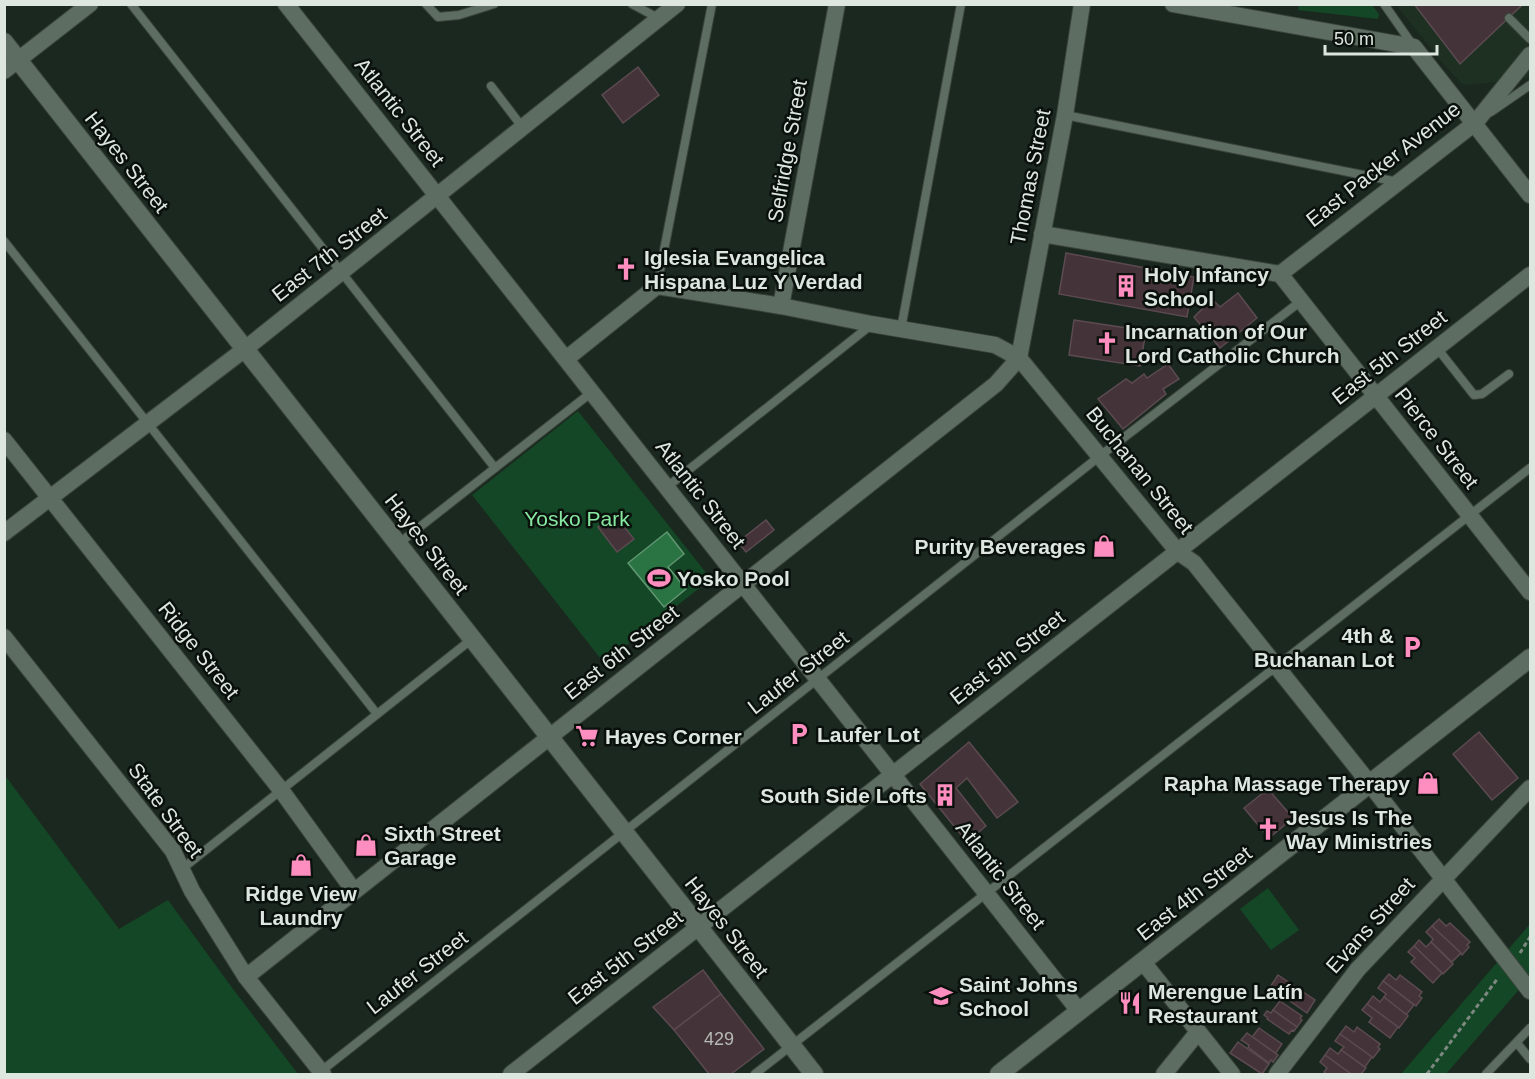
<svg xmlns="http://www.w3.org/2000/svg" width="1535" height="1079" viewBox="0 0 1535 1079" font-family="Helvetica,sans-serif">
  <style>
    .built { fill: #1d3022 }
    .green { fill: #144726 }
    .water { fill: #2a7343; stroke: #609672; stroke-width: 1.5 }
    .building { fill: #44343a; stroke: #5c4a51; stroke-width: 1.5 }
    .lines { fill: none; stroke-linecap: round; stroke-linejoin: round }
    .lane-casing { stroke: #3a443c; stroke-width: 10 }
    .street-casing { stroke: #3a443c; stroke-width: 18 }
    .secondary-casing { stroke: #3a443c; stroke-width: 20 }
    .path { stroke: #7d8880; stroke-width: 3; stroke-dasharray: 4.5 3; stroke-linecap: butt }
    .lane { stroke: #5e6d61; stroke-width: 8 }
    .street { stroke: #5e6d61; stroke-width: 16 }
    .secondary { stroke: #5e6d61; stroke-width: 18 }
    .labels { text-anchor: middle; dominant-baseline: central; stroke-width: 5; stroke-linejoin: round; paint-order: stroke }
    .number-label { font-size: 18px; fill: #b7bab6 }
    .street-label { font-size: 21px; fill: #dde6df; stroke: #0a100b }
    .poi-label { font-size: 21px; font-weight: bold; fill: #dde6df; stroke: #0a100b; text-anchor: start }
    .park-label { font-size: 21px; fill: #86e8a1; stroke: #0a100b }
  </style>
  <rect width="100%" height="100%" fill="#1b281f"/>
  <polygon class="built" points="1396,5 1530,5 1530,78 1467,85 1462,84 1441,61"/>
  <g class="green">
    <polygon points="1299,5 1372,5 1379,14 1378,19 1298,10"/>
    <polygon points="578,411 711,579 604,663 472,495"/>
    <polygon points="4,774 119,929 168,900 233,989 298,1074 5,1074"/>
    <polygon points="1268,888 1299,930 1271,950 1240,909"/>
    <polygon points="1530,924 1530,977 1446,1074 1401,1074"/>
  </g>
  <polygon class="water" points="667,532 684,554 668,567 686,589 664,607 628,563"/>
  <g class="building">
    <polygon points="1414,4 1520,4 1521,6 1460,64"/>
    <polygon points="638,67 659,95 623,123 602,95"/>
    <polygon points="1066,253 1194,277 1187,317 1059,294"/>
    <polygon points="1238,293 1257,318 1220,348 1194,317 1212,299 1220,307"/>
    <polygon points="1074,320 1146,331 1140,366 1069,355"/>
    <polygon points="1168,364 1179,379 1163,389 1166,394 1123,429 1098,399 1126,379 1132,383 1144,374 1147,378"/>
    <polygon points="614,514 634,539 617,552 598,527"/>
    <polygon points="766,520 774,530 746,552 738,542"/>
    <polygon points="1479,732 1518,778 1492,800 1453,754"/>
    <polygon points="969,742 1018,802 997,818 967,778 956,788 986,826 967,842 920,784"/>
    <polygon points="1268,789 1293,818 1269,838 1244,808"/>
    <polygon points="1439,919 1446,926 1450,923 1470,942 1467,945 1469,947 1462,955 1432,926"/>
    <polygon points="1432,926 1461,953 1452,962 1431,942 1433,939 1426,932"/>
    <polygon points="1419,940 1426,947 1431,942 1453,964 1443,974 1414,946"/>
    <polygon points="1414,946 1442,973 1433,983 1411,962 1415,958 1408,952"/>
    <polygon points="703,970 721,994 674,1030 653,1007"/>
    <polygon points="1389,974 1396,980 1400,975 1422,992 1419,996 1422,998 1416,1006 1383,981"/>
    <polygon points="1278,975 1315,1000 1307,1013 1270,987"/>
    <polygon points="1383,981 1414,1005 1406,1015 1384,997 1386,994 1378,988"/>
    <polygon points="721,994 764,1049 731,1074 709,1074 674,1030"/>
    <polygon points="1373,996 1380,1002 1384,997 1408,1016 1399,1028 1367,1004"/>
    <polygon points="1280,1001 1302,1016 1300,1018 1302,1020 1297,1027 1273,1010"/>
    <polygon points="1367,1004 1398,1027 1390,1038 1369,1022 1372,1018 1362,1010"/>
    <polygon points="1273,1010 1297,1027 1294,1031 1292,1030 1289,1034 1267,1019 1268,1018 1264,1015 1267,1011 1271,1013"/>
    <polygon points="1346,1026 1354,1032 1357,1027 1380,1044 1378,1047 1380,1049 1373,1058 1340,1034"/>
    <polygon points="1259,1028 1282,1044 1275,1054 1252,1037"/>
    <polygon points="1247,1033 1278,1055 1273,1062 1271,1060 1269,1063 1248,1047 1249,1045 1241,1040"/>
    <polygon points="1340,1034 1372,1057 1365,1067 1341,1050 1344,1047 1335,1041"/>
    <polygon points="1238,1042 1269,1064 1262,1074 1230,1053"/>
    <polygon points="1330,1048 1338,1054 1341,1050 1366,1068 1361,1074 1351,1074 1325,1055"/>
    <polygon points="1325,1055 1351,1074 1327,1074 1324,1072 1327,1068 1320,1062"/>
  </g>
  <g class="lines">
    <g class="lane-casing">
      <g id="lane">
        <polyline points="131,4 495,468"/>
        <polyline points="426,4 438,17 459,15 494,4"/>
        <polyline points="632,4 660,19"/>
        <polyline points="1384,4 1412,44"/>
        <polyline points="1509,18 1530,39"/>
        <polyline points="491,86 523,128"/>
        <polyline points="1491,112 1530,85"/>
        <polyline points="1065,115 1398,182"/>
        <polyline points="4,241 377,714"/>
        <polyline points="657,286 712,4"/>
        <polyline points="901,329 961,4"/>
        <polyline points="1437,348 1474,395 1482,394 1509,374"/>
        <polyline points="667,487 871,325"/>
        <polyline points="398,544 592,392"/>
        <polyline points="183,868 472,639"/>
        <polyline points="1517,1043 1530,1059"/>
        <polyline points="320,1072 1100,456 1301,301"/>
        <polyline points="755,1074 1530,468"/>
        <polyline points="1486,1074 1530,1028"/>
      </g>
    </g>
    <g class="street-casing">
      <g id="street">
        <polyline points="286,4 1079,1011"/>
        <polyline points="1173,4 1414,47 1530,195"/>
        <polyline points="4,71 90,4"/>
        <polyline points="1042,234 1280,274 1530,592"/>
        <polyline points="1280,274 1475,123 1530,55"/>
        <polyline points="781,306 837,4"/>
        <polyline points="566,359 657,286 781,306 871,324 995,345 1019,358 1178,552 1194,563 1370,784 1530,991"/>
        <polyline points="4,440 281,790 354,891"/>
        <polyline points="4,533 245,349 677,4"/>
        <polyline points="4,637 173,851 192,891 246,977 323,1074"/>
        <polyline points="1143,962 1232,1074"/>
        <polyline points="246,977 996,384 1019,358 1065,115 1082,4"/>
        <polyline points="511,1074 1530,275"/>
        <polyline points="1164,1074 1198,1032"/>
        <polyline points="1277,1074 1358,969 1530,788"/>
      </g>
    </g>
    <g class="secondary-casing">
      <g id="secondary">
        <polyline points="4,42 814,1074"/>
        <polyline points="999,1074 1530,658"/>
      </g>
    </g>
    <g class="path">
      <polyline points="1520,953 1530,937"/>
      <polyline points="1427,1074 1498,978"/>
    </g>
    <use href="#lane" class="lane"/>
    <use href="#street" class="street"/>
    <use href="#secondary" class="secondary"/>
  </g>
  <defs>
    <g id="church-bare" transform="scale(1.8)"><path d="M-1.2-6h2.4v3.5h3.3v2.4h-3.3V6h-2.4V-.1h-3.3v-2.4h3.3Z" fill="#fd8ebf" stroke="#0a100b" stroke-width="2.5" paint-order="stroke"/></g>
    <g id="building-bare" transform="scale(1.8)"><path d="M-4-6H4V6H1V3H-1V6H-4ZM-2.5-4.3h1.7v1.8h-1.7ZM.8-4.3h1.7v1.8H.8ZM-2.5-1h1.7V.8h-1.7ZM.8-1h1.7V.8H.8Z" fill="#fd8ebf" stroke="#0a100b" stroke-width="2.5" paint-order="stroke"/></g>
    <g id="shop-bare" transform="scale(1.8)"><path d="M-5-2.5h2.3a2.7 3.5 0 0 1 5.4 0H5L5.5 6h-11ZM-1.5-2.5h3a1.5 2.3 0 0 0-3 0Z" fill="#fd8ebf" stroke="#0a100b" stroke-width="2.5" paint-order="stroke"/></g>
    <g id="stadium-bare" transform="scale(1.8)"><path d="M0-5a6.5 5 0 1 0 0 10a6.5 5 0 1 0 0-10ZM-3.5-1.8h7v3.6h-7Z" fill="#fd8ebf" stroke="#0a100b" stroke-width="2.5" paint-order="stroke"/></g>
    <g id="parking-bare" transform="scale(1.8)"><path d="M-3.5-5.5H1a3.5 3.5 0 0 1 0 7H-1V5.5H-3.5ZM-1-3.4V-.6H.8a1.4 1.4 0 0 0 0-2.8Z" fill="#fd8ebf" stroke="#0a100b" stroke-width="2.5" paint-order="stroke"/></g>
    <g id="supermarket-bare" transform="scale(1.8)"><path d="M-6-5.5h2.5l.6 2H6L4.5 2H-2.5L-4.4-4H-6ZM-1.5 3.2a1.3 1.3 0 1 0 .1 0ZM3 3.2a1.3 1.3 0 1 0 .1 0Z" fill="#fd8ebf" stroke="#0a100b" stroke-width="2.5" paint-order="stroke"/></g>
    <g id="school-bare" transform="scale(1.8)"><path d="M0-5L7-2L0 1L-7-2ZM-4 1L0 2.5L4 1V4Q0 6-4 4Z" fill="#fd8ebf" stroke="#0a100b" stroke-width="2.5" paint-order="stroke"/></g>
    <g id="restaurant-bare" transform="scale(1.8)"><path d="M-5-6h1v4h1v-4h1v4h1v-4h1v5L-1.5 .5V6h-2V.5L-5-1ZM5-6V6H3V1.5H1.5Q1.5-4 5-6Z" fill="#fd8ebf" stroke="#0a100b" stroke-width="2.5" paint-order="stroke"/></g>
  </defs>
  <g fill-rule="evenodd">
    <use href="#church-bare" x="626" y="269"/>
    <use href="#building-bare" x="1126" y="286"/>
    <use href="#church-bare" x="1107" y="343"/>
    <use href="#shop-bare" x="1104" y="546"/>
    <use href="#stadium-bare" x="659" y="578"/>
    <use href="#parking-bare" x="1412" y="647"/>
    <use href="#parking-bare" x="799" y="734"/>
    <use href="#supermarket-bare" x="587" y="736"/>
    <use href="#shop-bare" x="1428" y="783"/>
    <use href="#building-bare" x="945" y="795"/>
    <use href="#church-bare" x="1268" y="829"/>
    <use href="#shop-bare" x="366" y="845"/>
    <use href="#shop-bare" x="301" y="865"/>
    <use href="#school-bare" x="941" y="996"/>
    <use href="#restaurant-bare" x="1130" y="1003"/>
  </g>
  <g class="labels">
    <g class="number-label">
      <text x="719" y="1039">429</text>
    </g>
    <g class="street-label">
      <text transform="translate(400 112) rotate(52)">Atlantic Street</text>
      <text transform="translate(787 151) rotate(-80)">Selfridge Street</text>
      <text transform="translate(127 162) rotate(52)">Hayes Street</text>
      <text transform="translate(1383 164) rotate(-38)">East Packer Avenue</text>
      <text transform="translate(1030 177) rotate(-79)">Thomas Street</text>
      <text transform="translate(329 254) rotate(-38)">East 7th Street</text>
      <text transform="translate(1389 357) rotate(-38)">East 5th Street</text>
      <text transform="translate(1437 438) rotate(52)">Pierce Street</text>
      <text transform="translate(1140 470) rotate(51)">Buchanan Street</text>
      <text transform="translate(701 494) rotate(52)">Atlantic Street</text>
      <text transform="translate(427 544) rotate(52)">Hayes Street</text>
      <text transform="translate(199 650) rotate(52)">Ridge Street</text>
      <text transform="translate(621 652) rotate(-38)">East 6th Street</text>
      <text transform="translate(1007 657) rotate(-38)">East 5th Street</text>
      <text transform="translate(798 672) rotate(-38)">Laufer Street</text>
      <text transform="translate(166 810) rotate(54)">State Street</text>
      <text transform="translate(1001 875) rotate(52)">Atlantic Street</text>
      <text transform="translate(1194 893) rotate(-38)">East 4th Street</text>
      <text transform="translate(1370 925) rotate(-48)">Evans Street</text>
      <text transform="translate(727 927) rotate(52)">Hayes Street</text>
      <text transform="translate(625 957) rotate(-38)">East 5th Street</text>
      <text transform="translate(417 972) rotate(-38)">Laufer Street</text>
    </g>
    <g class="poi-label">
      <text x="644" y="257">Iglesia Evangelica<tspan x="644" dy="24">Hispana Luz Y Verdad</tspan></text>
      <text x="1144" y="274">Holy Infancy<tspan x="1144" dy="24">School</tspan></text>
      <text x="1125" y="331">Incarnation of Our<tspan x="1125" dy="24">Lord Catholic Church</tspan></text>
      <text x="1086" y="546" text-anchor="end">Purity Beverages</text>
      <text x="677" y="578">Yosko Pool</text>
      <text x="1394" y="635" text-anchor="end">4th &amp;<tspan x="1394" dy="24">Buchanan Lot</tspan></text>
      <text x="817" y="734">Laufer Lot</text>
      <text x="605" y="736">Hayes Corner</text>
      <text x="1410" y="783" text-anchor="end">Rapha Massage Therapy</text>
      <text x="927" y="795" text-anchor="end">South Side Lofts</text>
      <text x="1286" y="817">Jesus Is The<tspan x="1286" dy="24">Way Ministries</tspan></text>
      <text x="384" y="833">Sixth Street<tspan x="384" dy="24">Garage</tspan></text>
      <text x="301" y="893" text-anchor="middle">Ridge View<tspan x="301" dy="24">Laundry</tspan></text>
      <text x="959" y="984">Saint Johns<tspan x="959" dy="24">School</tspan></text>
      <text x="1148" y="991">Merengue Latín<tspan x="1148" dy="24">Restaurant</tspan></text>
    </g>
    <g class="park-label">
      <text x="577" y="518">Yosko Park</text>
    </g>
  </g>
  <rect width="1535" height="1079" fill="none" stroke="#dde6df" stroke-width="12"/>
  <path d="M1325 45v9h112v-9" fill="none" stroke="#dde6df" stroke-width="3"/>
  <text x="1334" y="45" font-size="18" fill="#dde6df" stroke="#0a100b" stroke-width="4.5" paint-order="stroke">50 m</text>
</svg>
